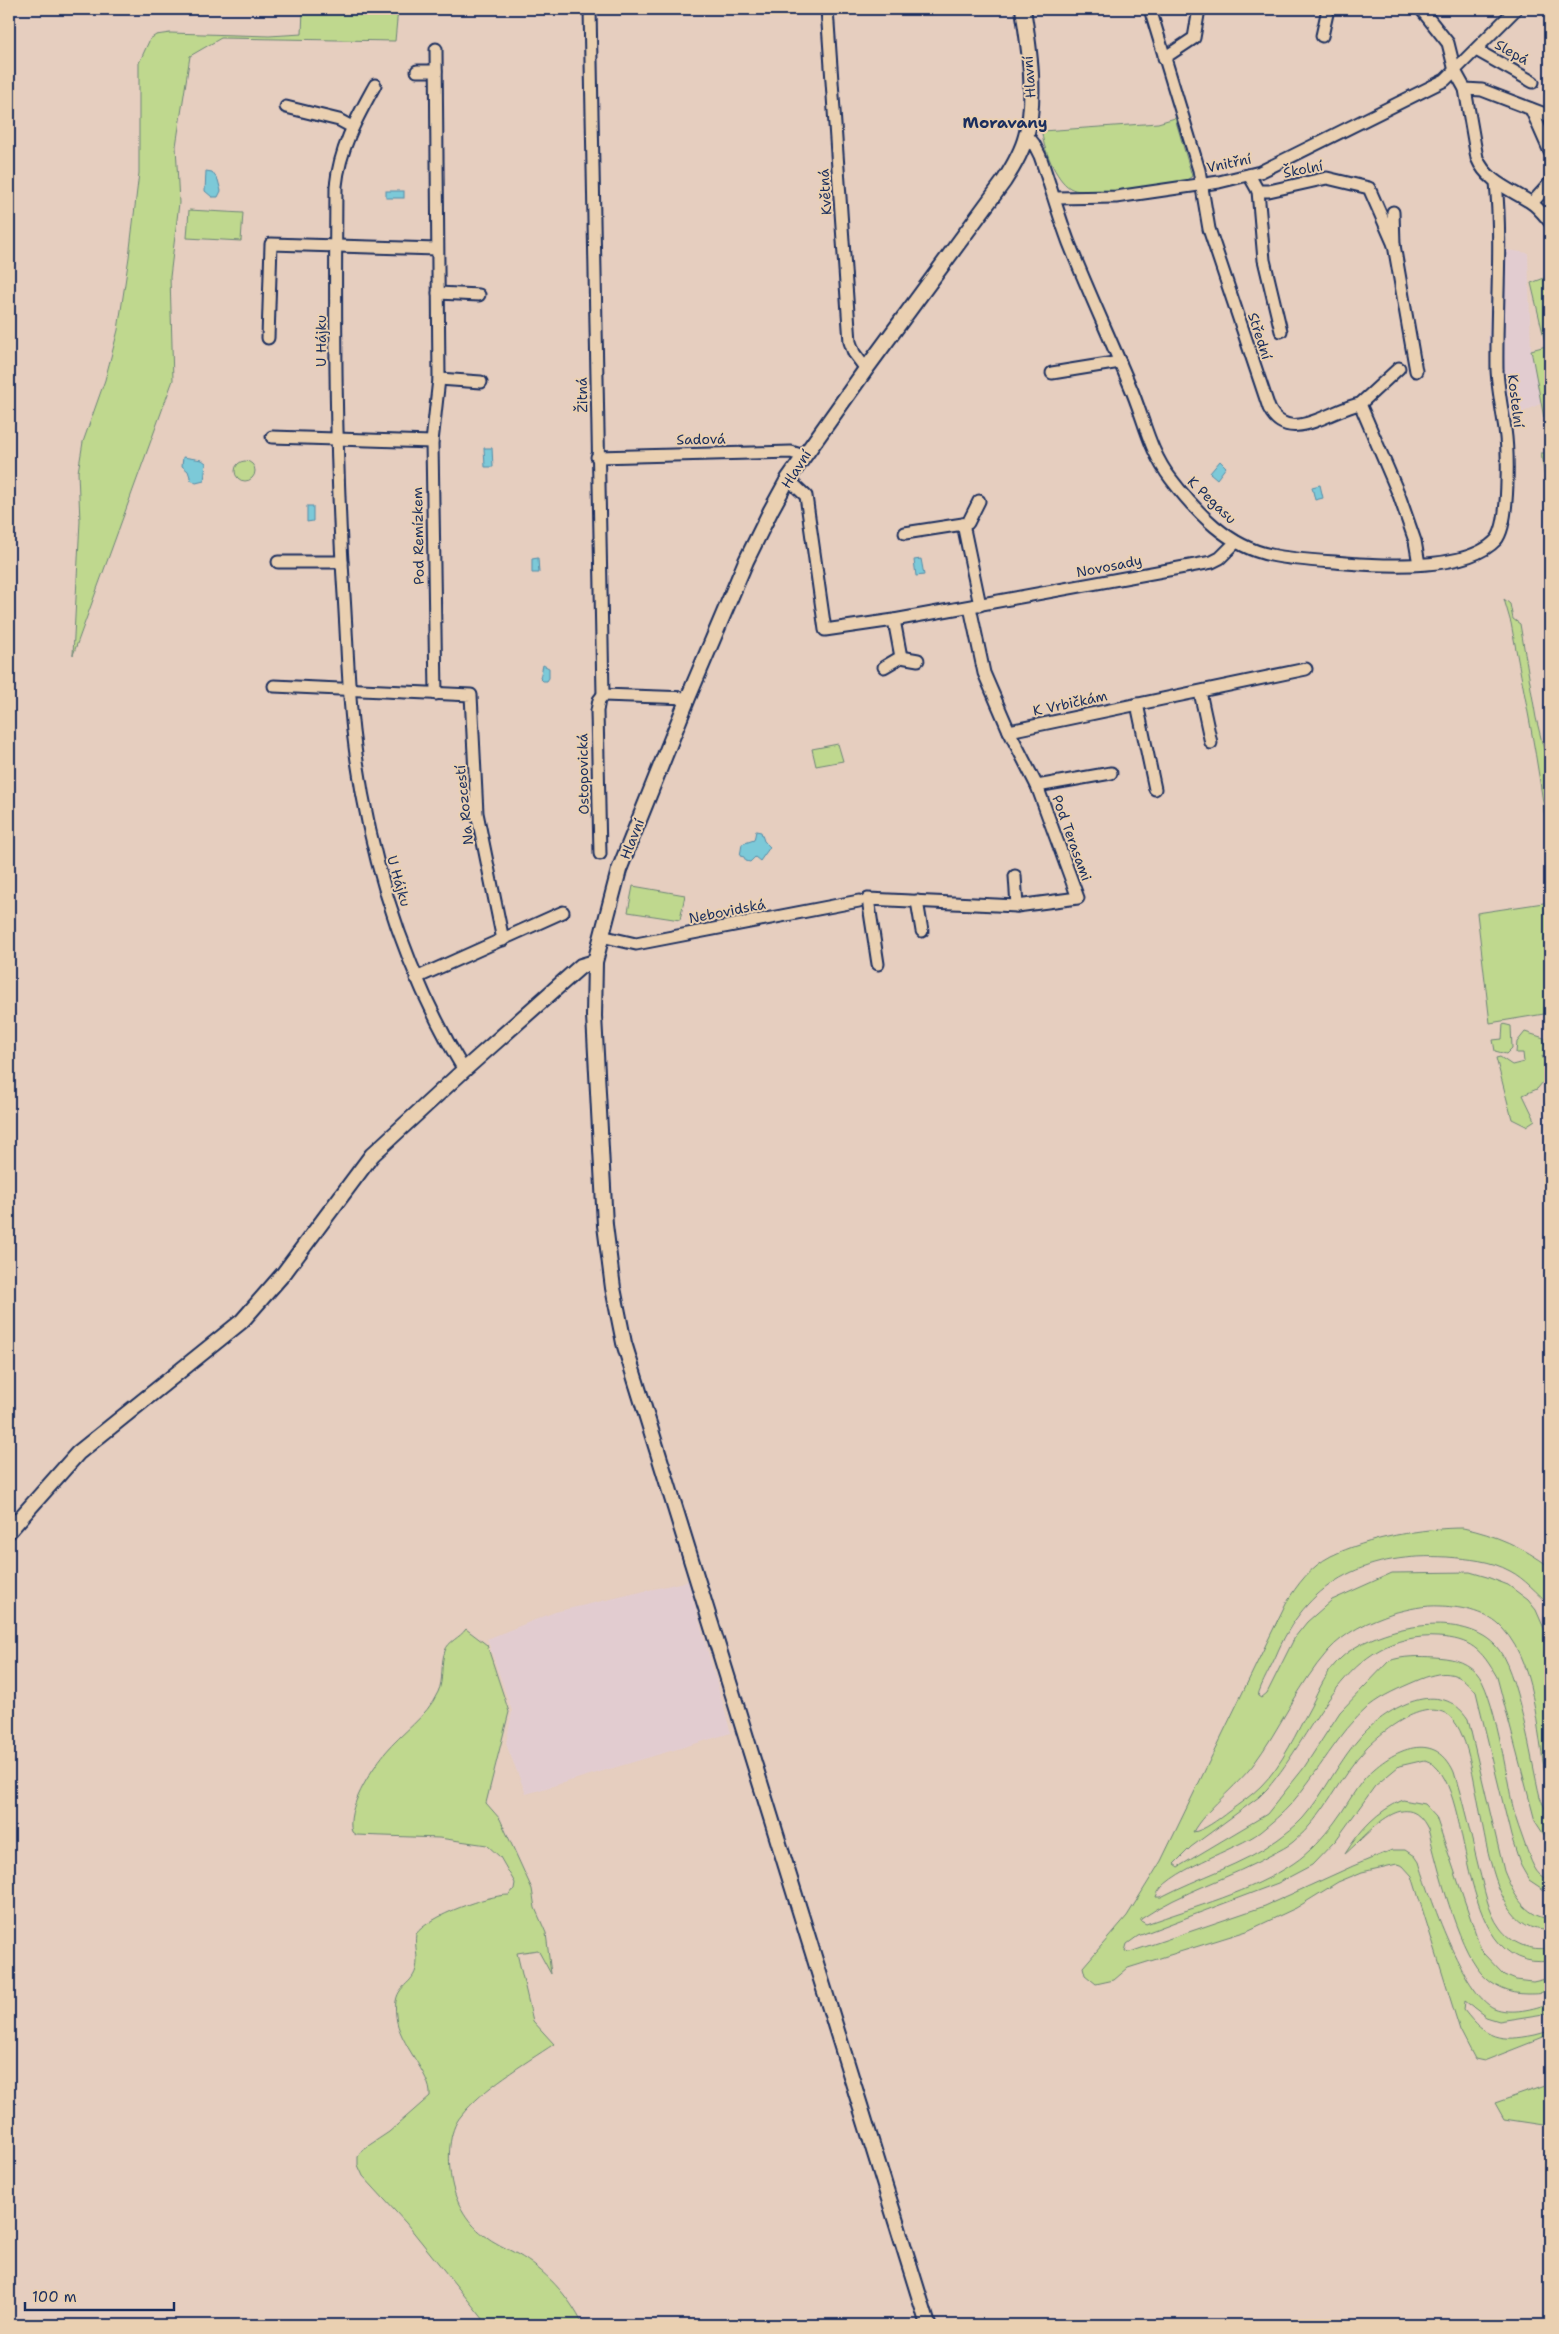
<svg xmlns="http://www.w3.org/2000/svg" width="1559" height="2334" viewBox="0 0 1559 2334" font-family="'Shantell Sans',sans-serif">
  <style>
    .built { fill: #e2ccd0 }
    .green { fill: #bfd88e; stroke: #6d8476 }
    .water { fill: #7bc9d8; stroke: #558ba7 }
    .lines { fill: none; stroke-linecap: round; stroke-linejoin: round }
    .minor-casing { stroke: #1b2f5e; stroke-width: 15 }
    .tertiary-casing { stroke: #1b2f5e; stroke-width: 18 }
    .minor { stroke: #ead0b1; stroke-width: 11 }
    .tertiary { stroke: #ead0b1; stroke-width: 14 }
    .labels { text-anchor: middle; dominant-baseline: central; stroke-width: 4; stroke-linejoin: round; paint-order: stroke }
    .street-label { font-size: 14px; fill: #1b2f5e; stroke: #ead0b1 }
    .quarter-label { font-size: 16px; font-weight: bold; fill: #1b2f5e; stroke: #ead0b1 }
  </style>
  <rect width="100%" height="100%" fill="#e6cebf"/>
  <filter id="ink" filterUnits="userSpaceOnUse"><feTurbulence type="fractalNoise" baseFrequency=".02" numOctaves="2"/><feDisplacementMap in="SourceGraphic" scale="10" xChannelSelector="R" yChannelSelector="G"/><feConvolveMatrix kernelMatrix="1 2 1 2 8 2 1 2 1" color-interpolation-filters="sRGB"/></filter>
  <g filter="url(#ink)">
    <g class="built">
      <polygon points="1493,248 1528,253 1531,350 1542,403 1500,423 1488,339"/>
      <polygon points="688,1581 731,1733 526,1794 506,1744 512,1711 487,1639 555,1612"/>
    </g>
    <g class="green">
      <polygon points="303,9 398,9 395,41 221,38 190,56 176,146 179,203 170,277 173,380 73,655 80,521 78,472 83,442 105,380 118,330 129,257 139,173 139,63 150,39 156,35 170,33 269,36 302,34"/>
      <path d="M1175 118 1192 176C1179 190 1116 192 1094 194L1093 191C1086 191 1077 192 1070 188 1056 180 1042 146 1042 131L1158 123Z"/>
      <polygon points="189,210 243,213 241,241 187,238"/>
      <polygon points="1550,276 1550,417 1544,418 1531,350 1546,346 1531,283"/>
      <polygon points="1541,453 1550,453 1550,511"/>
      <circle cx="245" cy="471" r="10"/>
      <path d="M1504 599 1510 604 1513 619 1520 624 1536 718 1550 774V887C1544 875 1548 848 1547 834 1539 763 1524 693 1511 623Z"/>
      <polygon points="838,744 843,761 816,766 812,749"/>
      <polygon points="633,886 685,895 680,920 628,912"/>
      <polygon points="1550,902 1550,1013 1490,1023 1477,913"/>
      <polygon points="1503,1024 1511,1026 1512,1048 1506,1054 1495,1051 1493,1040 1502,1039"/>
      <polygon points="1525,1032 1544,1038 1547,1055 1550,1055 1550,1062 1542,1056 1550,1074 1537,1089 1523,1095 1535,1120 1526,1126 1512,1119 1496,1058 1500,1057 1512,1065 1524,1062 1523,1053 1516,1053 1517,1042"/>
      <path d="M1463 1528C1496 1535 1523 1547 1550 1567V1605C1538 1594 1524 1578 1510 1571 1490 1560 1469 1559 1447 1557 1370 1553 1310 1578 1278 1651 1273 1664 1260 1685 1258 1696L1261 1698 1267 1693 1295 1637 1307 1622 1332 1600 1392 1573 1470 1572 1487 1577 1508 1585 1528 1600 1536 1610 1550 1642V1795C1536 1745 1539 1668 1503 1629 1488 1612 1463 1607 1441 1606 1424 1605 1409 1609 1393 1613 1369 1621 1345 1632 1328 1651 1298 1685 1280 1729 1253 1765 1237 1786 1204 1811 1193 1832 1203 1831 1219 1819 1228 1812 1239 1804 1251 1796 1261 1786 1283 1764 1296 1733 1311 1706 1319 1690 1327 1670 1341 1658 1374 1627 1460 1609 1495 1645 1518 1668 1531 1762 1540 1797 1543 1805 1548 1813 1550 1821 1552 1827 1550 1837 1550 1844L1535 1821 1497 1677C1481 1649 1471 1639 1438 1637 1345 1631 1317 1731 1267 1789L1259 1797 1191 1847 1174 1864 1178 1867 1267 1814 1303 1769 1340 1712 1389 1661C1401 1656 1421 1656 1434 1657 1450 1658 1464 1660 1476 1672 1494 1691 1507 1779 1513 1808 1516 1821 1521 1833 1525 1845 1531 1859 1534 1876 1550 1881V1894L1529 1880 1521 1866 1511 1836 1476 1692C1457 1669 1442 1670 1416 1681 1400 1688 1383 1695 1369 1706 1337 1734 1319 1772 1291 1804 1282 1814 1271 1823 1260 1832 1240 1848 1161 1873 1156 1897H1161C1199 1877 1242 1865 1277 1840 1285 1834 1296 1826 1303 1818 1325 1793 1339 1760 1362 1735 1388 1707 1441 1677 1468 1719L1504 1871C1513 1893 1524 1916 1550 1919V1930C1474 1936 1488 1764 1454 1721 1432 1692 1386 1728 1367 1747 1339 1776 1325 1816 1293 1842 1287 1847 1280 1850 1273 1854 1231 1878 1182 1891 1141 1919V1921L1146 1924C1194 1907 1252 1892 1294 1863 1309 1853 1323 1837 1334 1823 1345 1809 1353 1792 1364 1779 1388 1752 1434 1727 1454 1772 1464 1804 1471 1837 1479 1869 1484 1888 1488 1912 1500 1928 1512 1944 1530 1951 1550 1948V1961C1448 1975 1479 1776 1425 1760L1399 1766 1375 1786 1336 1840 1312 1865 1278 1883 1138 1936 1127 1944 1125 1951 1130 1952 1265 1906 1353 1866 1392 1850H1406L1415 1856 1419 1862C1429 1894 1463 1994 1494 2008 1511 2015 1534 2009 1550 2003V2013L1499 2021 1486 2017 1465 2001 1464 2010C1486 2039 1500 2042 1535 2035 1540 2034 1545 2032 1550 2031V2035L1484 2061 1475 2059 1460 2030 1412 1876 1403 1866 1397 1864 1362 1872 1338 1882 1296 1908 1247 1931 1128 1968 1114 1980 1096 1984 1085 1975 1083 1967 1127 1916 1161 1861 1286 1603C1297 1585 1311 1566 1331 1556 1368 1538 1422 1528 1463 1528Z"/>
      <path d="M466 1629 487 1645 509 1712 486 1803 500 1819 532 1889 535 1908 546 1933 551 1974 538 1950 517 1953 533 2021 554 2044C524 2064 483 2088 461 2116 448 2131 448 2159 451 2178 454 2199 466 2222 484 2235 494 2243 506 2248 517 2254 545 2270 569 2296 583 2325H488L406 2223 363 2176 358 2165V2157L362 2150 389 2132 430 2096C432 2075 398 2043 396 2016 392 1984 411 1988 416 1969 419 1957 414 1946 416 1934 429 1916 487 1895 509 1895L514 1889 515 1883 500 1857 487 1845 439 1838 356 1835 352 1832C345 1810 371 1770 385 1753 402 1732 426 1718 438 1692 444 1680 440 1664 445 1651 448 1641 460 1638 466 1629Z"/>
      <path d="M1403 1800 1424 1804 1436 1817 1482 1952 1504 1975 1516 1980 1533 1982 1550 1978V1990C1543 1994 1536 1994 1528 1994 1509 1994 1493 1987 1481 1973 1456 1944 1438 1867 1428 1829 1406 1783 1367 1836 1345 1854 1360 1830 1377 1811 1403 1800Z"/>
      <polygon points="1550,2084 1550,2126 1504,2119 1495,2103"/>
    </g>
    <g class="water">
      <polygon points="206,171 212,172 218,180 221,191 218,197 212,197 205,191"/>
      <rect x="386" y="191" width="18" height="7"/>
      <polygon points="484,448 492,448 493,467 485,467"/>
      <polygon points="183,457 202,460 206,463 204,481 196,483 191,480 188,471 182,466"/>
      <polygon points="1220,461 1226,467 1217,479 1210,473"/>
      <polygon points="1320,485 1323,498 1315,500 1312,487"/>
      <polygon points="307,506 313,506 313,521 307,522"/>
      <polygon points="538,558 539,573 532,573 532,559"/>
      <polygon points="921,559 924,575 916,576 914,560"/>
      <polygon points="543,665 549,668 549,678 547,681 543,681 540,678"/>
      <polygon points="756,831 761,832 764,841 770,847 760,861 755,857 750,862 746,861 744,857 740,856 742,844 754,840"/>
    </g>
    <g class="lines">
      <g class="minor-casing">
        <g id="minor">
          <polyline points="590,9 603,695 688,698"/>
          <polyline points="827,9 850,342 854,353 866,369"/>
          <path d="M1150 9 1199 170 1209 229 1269 408C1288 447 1331 409 1360 404L1399 495 1415 541 1419 564"/>
          <path d="M1421 9 1448 43 1455 71 1465 89 1477 158C1487 182 1510 189 1530 202 1538 207 1544 215 1550 222"/>
          <polyline points="1322,36 1328,9"/>
          <polyline points="1476,50 1533,82"/>
          <polyline points="1164,58 1194,38 1199,9"/>
          <polyline points="417,71 436,71"/>
          <path d="M375 85C357 118 340 147 336 186 335 322 335 458 344 595 347 640 348 686 353 731 367 850 402 967 464 1070"/>
          <polyline points="1465,89 1482,90 1550,116"/>
          <polyline points="286,107 339,120 352,127"/>
          <polyline points="1531,109 1550,152"/>
          <path d="M1027 135 1034 144 1040 156C1050 184 1058 214 1069 243 1088 291 1110 338 1130 386 1144 418 1149 451 1171 479 1196 512 1229 547 1271 555 1295 560 1321 561 1346 563 1385 566 1467 571 1496 540 1510 524 1508 450 1505 429 1502 409 1498 390 1497 370 1496 308 1502 245 1496 182"/>
          <polyline points="1249,175 1258,191 1269,191 1327,178 1369,188 1394,245"/>
          <polyline points="1258,191 1264,260 1281,331"/>
          <polyline points="1055,198 1116,197 1219,182 1260,172 1445,80 1516,9"/>
          <polyline points="1532,203 1550,183"/>
          <polyline points="1393,212 1394,245 1416,371"/>
          <polyline points="438,293 479,295"/>
          <polyline points="268,338 271,244 437,249"/>
          <polyline points="1052,373 1120,362"/>
          <polyline points="439,379 481,382"/>
          <polyline points="1360,404 1399,368"/>
          <polyline points="272,437 432,442"/>
          <polyline points="597,457 791,452 804,456"/>
          <polyline points="788,479 806,496 825,630 894,620 1212,562 1220,558 1236,542"/>
          <polyline points="963,524 968,523 979,501"/>
          <polyline points="905,533 963,524 980,605"/>
          <polyline points="278,562 342,562"/>
          <polyline points="894,620 901,657 918,660"/>
          <polyline points="884,667 901,657"/>
          <polyline points="274,686 471,695 477,813 503,940"/>
          <polyline points="1200,692 1211,743"/>
          <polyline points="436,694 432,442 439,379 436,49"/>
          <polyline points="1137,704 1155,789"/>
          <polyline points="1009,731 1306,669"/>
          <polyline points="1037,786 1111,773"/>
          <polyline points="600,854 597,711 599,700 603,695"/>
          <polyline points="1015,876 1017,906"/>
          <polyline points="917,901 922,931"/>
          <polyline points="601,936 636,944 859,901"/>
          <polyline points="878,964 868,899 1017,906 1078,898 1037,786 1009,731 984,673 970,607"/>
          <polyline points="416,978 563,912"/>
        </g>
      </g>
      <g class="tertiary-casing">
        <g id="tertiary">
          <polyline points="9,1531 78,1453 242,1321 284,1273 372,1155 464,1070 581,966 595,962"/>
          <path d="M928 2325 624 1343 613 1288 605 1225 594 1016 595 962 619 870 688 698 746 561 771 510 788 479 866 369 1004 181C1013 167 1022 152 1026 136 1037 99 1029 46 1023 9"/>
        </g>
      </g>
      <use href="#minor" class="minor"/>
      <use href="#tertiary" class="tertiary"/>
    </g>
  </g>
  <g class="labels">
    <g class="street-label">
      <text transform="translate(1512 52) rotate(29)">Slepá</text>
      <text transform="translate(1029 77) rotate(-94)">Hlavní</text>
      <text transform="translate(1229 163) rotate(-12)">Vnitřní</text>
      <text transform="translate(1303 169) rotate(-11)">Školní</text>
      <text transform="translate(825 192) rotate(-94)">Květná</text>
      <text transform="translate(1260 336) rotate(72)">Střední</text>
      <text transform="translate(321 341) rotate(-90)">U Hájku</text>
      <text transform="translate(582 395) rotate(-91)">Žitná</text>
      <text transform="translate(1516 401) rotate(83)">Kostelní</text>
      <text transform="translate(701 439) rotate(-1)">Sadová</text>
      <text transform="translate(796 469) rotate(-57)">Hlavní</text>
      <text transform="translate(1212 500) rotate(44)">K Pegasu</text>
      <text transform="translate(418 536) rotate(-91)">Pod Remízkem</text>
      <text transform="translate(1109 566) rotate(-11)">Novosady</text>
      <text transform="translate(1070 703) rotate(-12)">K Vrbičkám</text>
      <text transform="translate(583 774) rotate(-91)">Ostopovická</text>
      <text transform="translate(464 805) rotate(-96)">Na Rozcestí</text>
      <text transform="translate(1072 838) rotate(70)">Pod Terasami</text>
      <text transform="translate(632 839) rotate(-68)">Hlavní</text>
      <text transform="translate(399 881) rotate(74)">U Hájku</text>
      <text transform="translate(727 911) rotate(-11)">Nebovidská</text>
    </g>
    <g class="quarter-label">
      <text x="1005" y="122">Moravany</text>
    </g>
  </g>
  <rect width="1559" height="2334" fill="none" stroke="#ead0b1" stroke-width="30"/>
  <rect x="15" y="15" width="1529" height="2304" fill="none" stroke="#1b2f5e" stroke-width="2" filter="url(#ink)"/>
  <path d="M25 2302v8h149v-8" fill="none" stroke="#1b2f5e" stroke-width="2.5"/>
  <text x="32" y="2302" font-size="15" fill="#1b2f5e" stroke="#ead0b1" stroke-width="4" paint-order="stroke">100 m</text>
</svg>
